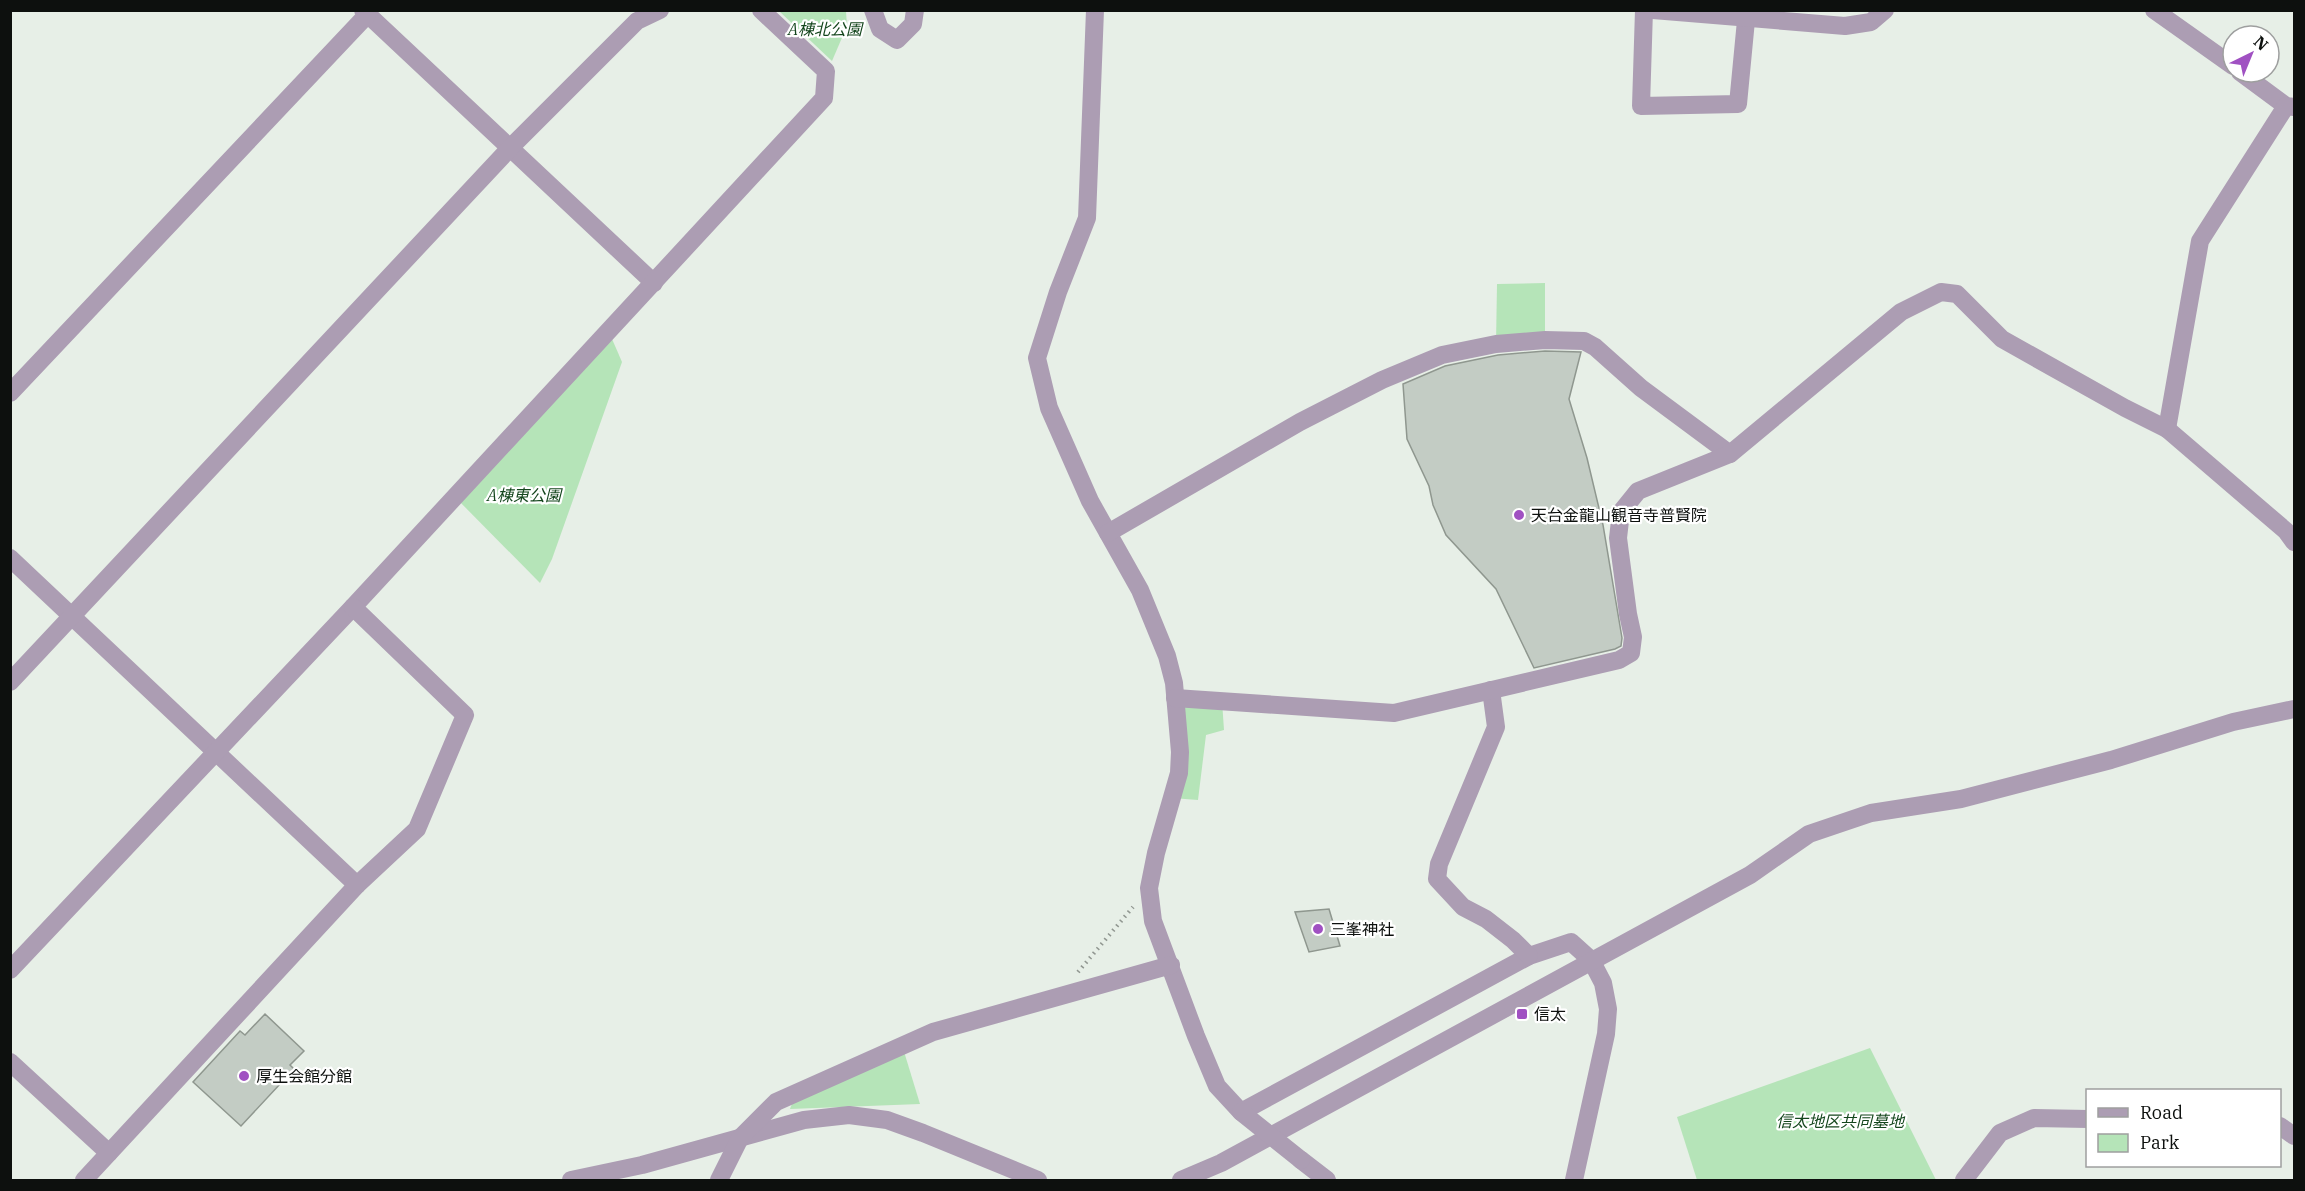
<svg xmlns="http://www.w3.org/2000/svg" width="2305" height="1191" viewBox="0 0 2305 1191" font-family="'IBM Plex Serif','Noto Sans JP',serif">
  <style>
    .green { fill: #b5e4b8 }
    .building { fill: #c3ccc4; stroke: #8f978f; stroke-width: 1.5 }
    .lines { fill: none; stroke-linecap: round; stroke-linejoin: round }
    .path { stroke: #919791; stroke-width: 4; stroke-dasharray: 1.5 4.5; stroke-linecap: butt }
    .minor { stroke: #ac9db3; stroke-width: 18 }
    .minor-bridge { stroke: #ac9db3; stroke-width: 18 }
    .poi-dot { fill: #a051c2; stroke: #fff; stroke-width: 2 }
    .labels { text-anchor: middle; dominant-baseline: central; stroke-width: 4.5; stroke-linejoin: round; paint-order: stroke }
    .park-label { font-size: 16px; font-style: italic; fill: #14461d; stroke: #fff }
    .poi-label { font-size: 16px; fill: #0d100e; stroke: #fff; text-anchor: start }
  </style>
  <rect width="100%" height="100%" fill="#e7efe7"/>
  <g class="green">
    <polygon points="779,11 846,11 847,26 832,61"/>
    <polygon points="1545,283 1545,340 1496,344 1497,284"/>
    <polygon points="609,332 622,362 552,559 540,583 455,497"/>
    <polygon points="1175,698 1222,701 1224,730 1206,735 1198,800 1172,798"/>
    <polygon points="902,1045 920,1104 790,1109 796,1093"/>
    <polygon points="1870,1048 1936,1180 1697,1180 1677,1117"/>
  </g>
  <g class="building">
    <polygon points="1545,351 1581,352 1569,399 1587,458 1603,525 1622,638 1621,646 1615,649 1534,668 1496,589 1446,535 1433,505 1429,486 1407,439 1403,384 1445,366 1498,355"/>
    <polygon points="1329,909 1340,946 1309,952 1295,912"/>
    <polygon points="265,1014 304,1051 290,1065 294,1069 241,1126 193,1082 240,1031 245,1035"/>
  </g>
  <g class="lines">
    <polyline class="path" points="1078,972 1133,907"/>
    <g class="minor">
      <polyline points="363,10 654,283"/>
      <polyline points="873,10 880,29 897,40 913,24 915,10"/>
      <polyline points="1095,10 1087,218 1058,292 1037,358 1049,408 1090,501 1140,590 1167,656 1174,683 1180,752 1179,773 1156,853 1149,888 1153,921 1196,1036 1217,1086 1241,1112 1529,956 1571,942 1591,960 1603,983 1608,1009 1606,1034 1574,1180"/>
      <polyline points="1644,10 1641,106 1738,104 1747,10"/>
      <polyline points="1653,10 1845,26 1871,22 1885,10"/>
      <polyline points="2154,10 2233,66"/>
      <polyline points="2240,72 2286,106 2294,107"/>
      <polyline points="10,393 367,15"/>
      <polyline points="2167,429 2200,241 2286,106"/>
      <polyline points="1108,533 1300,422 1382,380 1442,355 1496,344 1545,340 1584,341 1595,347 1641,388 1730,454"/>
      <polyline points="10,558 357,885"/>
      <polyline points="10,682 511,147 637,21 660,10"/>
      <polyline points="1491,690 1496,727 1439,864 1437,879 1463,907 1486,919 1513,940 1529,956"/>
      <polyline points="1175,698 1394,713 1619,660 1631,653 1633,637 1628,614 1618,538 1621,512 1638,491 1730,454 1901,312 1941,292 1957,294 2002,339 2125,408 2167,429 2286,531 2294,542"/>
      <polyline points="10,970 353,607 824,98 826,71 761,10"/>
      <polyline points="10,1062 109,1153"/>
      <polyline points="2280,1126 2294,1136"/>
      <polyline points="1301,1160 1327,1180"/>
      <polyline points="84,1180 357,885 417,829 465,715 353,607"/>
      <polyline points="571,1180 642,1165 804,1120 849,1115 887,1120 923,1133 1038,1180"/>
      <polyline points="719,1180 740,1138 776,1102 933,1032 1171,965"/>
      <polyline points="1181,1180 1221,1163 1750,875 1809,834 1871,813 1961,799 2111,760 2233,722 2294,709"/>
      <polyline points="1964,1180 2000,1133 2034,1118 2088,1119"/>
    </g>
    <polyline class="minor-bridge" points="1241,1112 1301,1160"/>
  </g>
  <g class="poi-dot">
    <circle cx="1519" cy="515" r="6"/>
    <circle cx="1318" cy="929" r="6"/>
    <rect x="1516" y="1008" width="12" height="12" rx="3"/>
    <circle cx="244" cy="1076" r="6"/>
  </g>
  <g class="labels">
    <g class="park-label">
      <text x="825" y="29">A棟北公園</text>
      <text x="524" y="495">A棟東公園</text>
      <text x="1840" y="1121">信太地区共同墓地</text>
    </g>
    <g class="poi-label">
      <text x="1531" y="515">天台金龍山観音寺普賢院</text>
      <text x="1330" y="929">三峯神社</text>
      <text x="1534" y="1014">信太</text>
      <text x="256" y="1076">厚生会館分館</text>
    </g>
  </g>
  <rect width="2305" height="1191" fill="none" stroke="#0d100e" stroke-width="24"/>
  <rect x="2086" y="1089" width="195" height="78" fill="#ffffff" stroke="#9e9f9f" stroke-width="1.5"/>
  <rect x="2098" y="1108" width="30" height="9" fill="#ac9db3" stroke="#9e9f9f" stroke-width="1.5"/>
  <text x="2140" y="1119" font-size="18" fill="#0d100e">Road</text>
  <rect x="2098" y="1134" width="30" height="18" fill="#b5e4b8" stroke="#9e9f9f" stroke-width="1.5"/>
  <text x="2140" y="1149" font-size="18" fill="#0d100e">Park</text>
  <g transform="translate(2251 54) rotate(43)"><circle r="28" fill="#ffffff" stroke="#9e9f9f" stroke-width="1.5"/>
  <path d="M0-4.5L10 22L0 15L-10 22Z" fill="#a051c2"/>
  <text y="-9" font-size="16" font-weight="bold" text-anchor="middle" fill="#0d100e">N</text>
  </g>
</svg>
